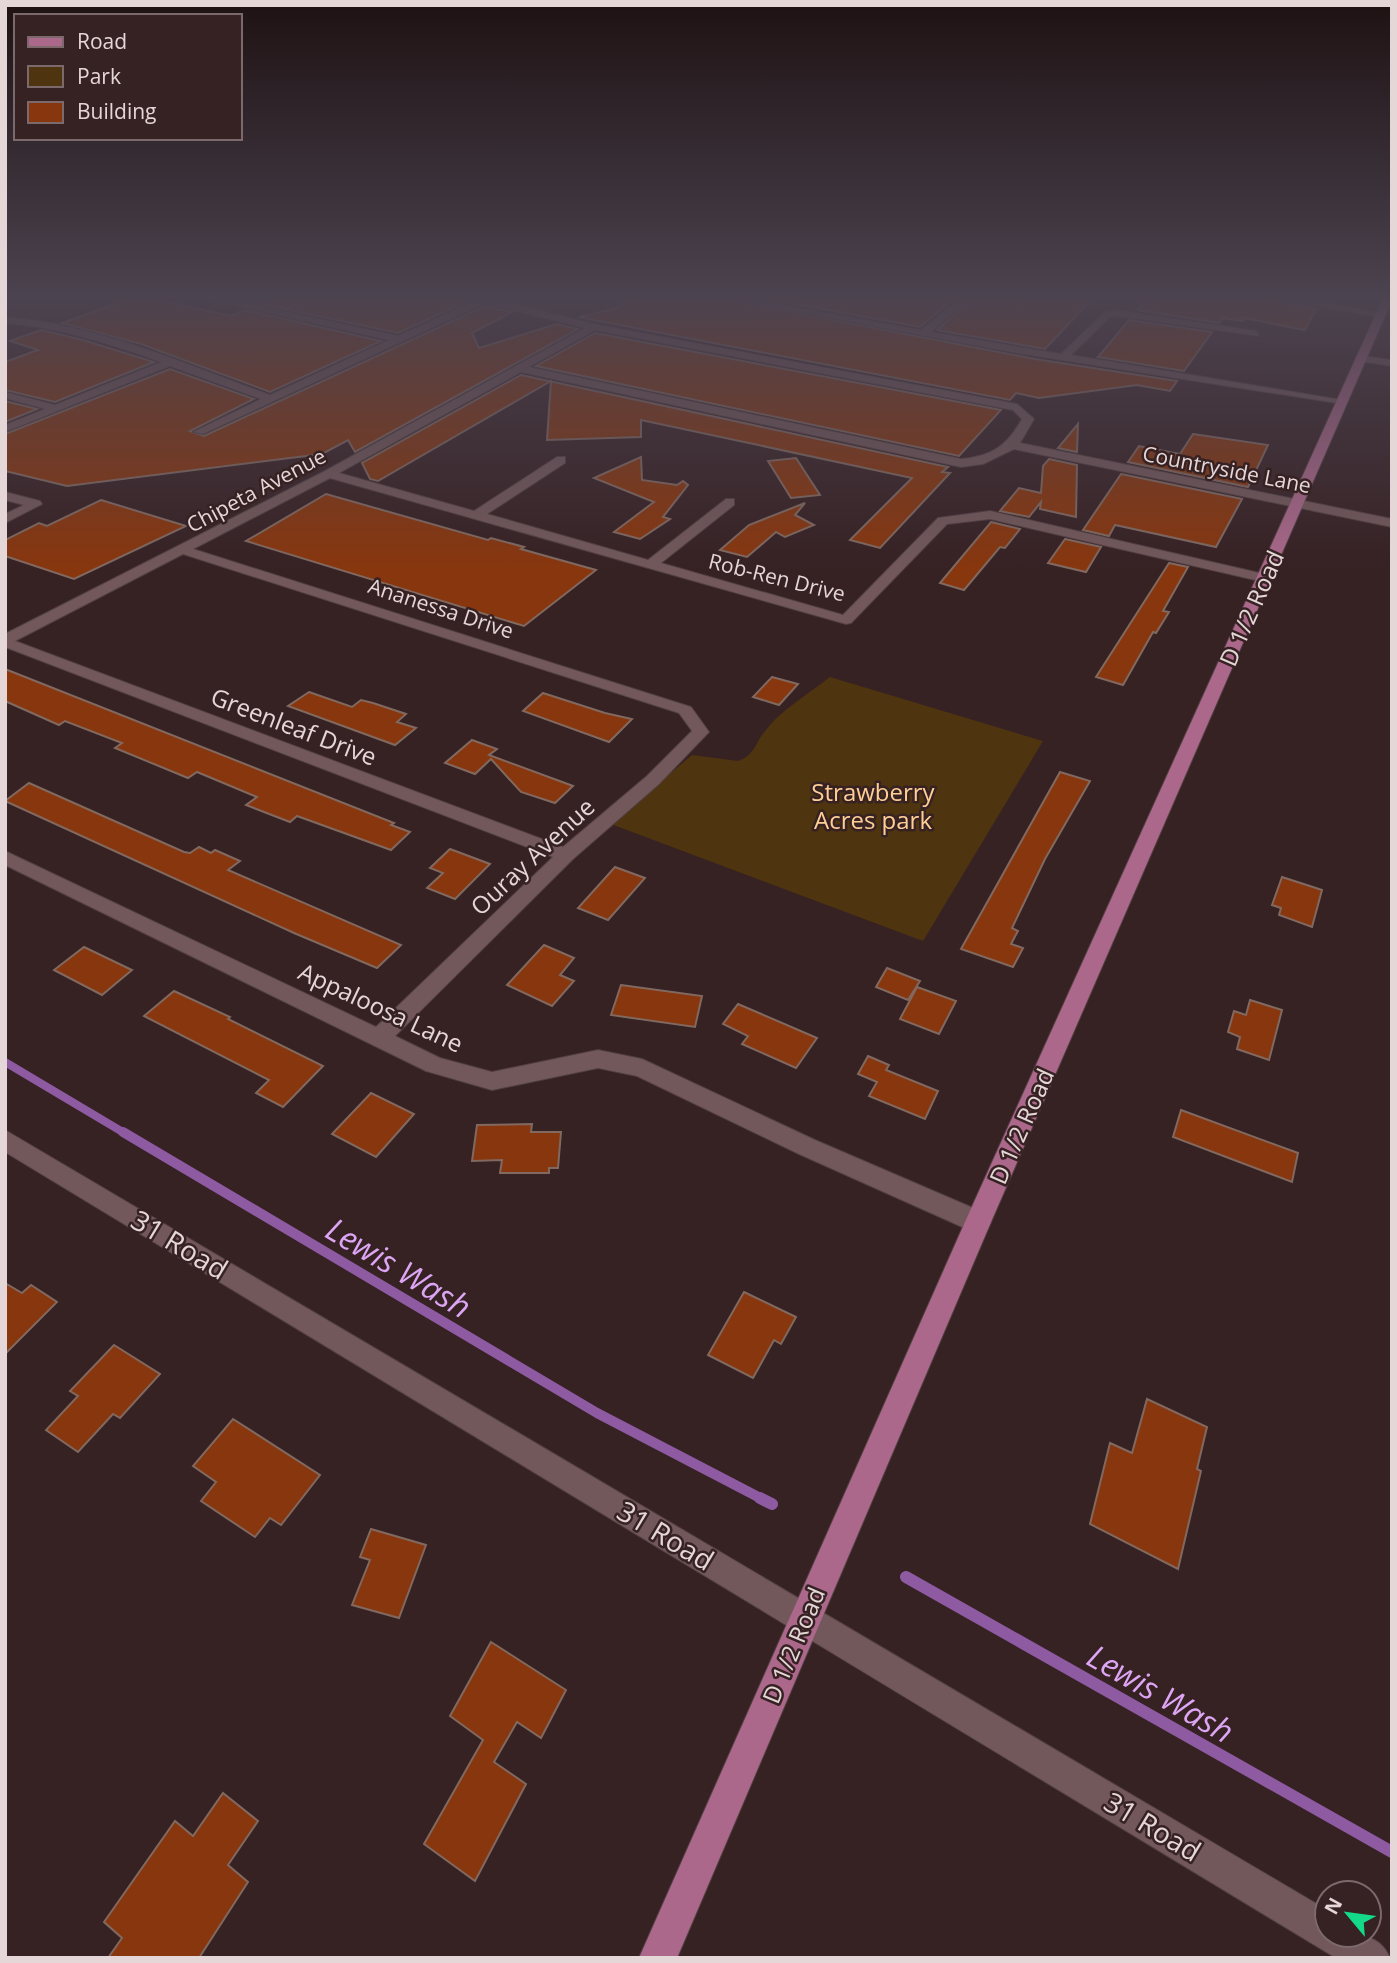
<svg xmlns="http://www.w3.org/2000/svg" width="1397" height="1963" viewBox="0 0 1397 1963" font-family="'Open Sans',sans-serif">
  <style>
    .green { fill: #4f3410 }
    .lines { fill: none; stroke-linecap: round; stroke-linejoin: round }
    .stream-far2 { stroke: #8e5aa2; stroke-width: 8 }
    .stream-far1 { stroke: #8e5aa2; stroke-width: 10 }
    .stream { stroke: #8e5aa2; stroke-width: 12 }
    .building { fill: #88360d; stroke: #816960; stroke-width: 2 }
    .minor-casing { stroke: #513f41; stroke-width: 2 }
    .major-casing { stroke: #513f41; stroke-width: 2 }
    .minor { fill: #72585a; fill-rule: evenodd }
    .major { fill: #ab688a; fill-rule: evenodd }
    .labels { text-anchor: middle; dominant-baseline: central; stroke-width: 5; stroke-linejoin: round; paint-order: stroke }
    .far-street-label { font-size: 21px; fill: #e5d6d7; stroke: #362123 }
    .street-label { font-size: 24px; fill: #e5d6d7; stroke: #362123 }
    .park-label { font-size: 24px; fill: #fece94; stroke: #362123 }
    .near-street-label { font-size: 28px; fill: #e5d6d7; stroke: #362123 }
    .near-water-label { font-size: 32px; font-style: italic; fill: #dda6f4; stroke: #362123 }
  </style>
  <rect width="100%" height="100%" fill="#362123"/>
  <path class="green" d="M830 677 1043 741 923 941 611 824 692 755 738 761C756 755 755 742 766 730 780 711 811 692 830 677Z"/>
  <g class="lines">
    <polyline class="stream-far2" points="5,1062 126,1134"/>
    <polyline class="stream-far1" points="123,1132 597,1413 764,1500"/>
    <g class="stream">
      <polyline points="760,1498 772,1504"/>
      <polyline points="906,1577 1392,1852"/>
    </g>
  </g>
  <g class="building">
    <polygon points="116,296 142,296 231,316 245,310 381,341 270,392 141,344 62,323 117,303"/>
    <polygon points="281,296 460,296 468,301 398,333 261,304"/>
    <polygon points="637,296 680,302 680,296 709,296 1035,359 1177,381 1170,391 1137,385 1039,398 1016,393 1010,400 578,317 614,309"/>
    <polygon points="750,296 958,296 920,327"/>
    <polygon points="975,296 1095,296 1045,349 937,330"/>
    <polygon points="1148,296 1257,296 1316,309 1305,330 1244,318 1243,321 1223,318 1219,323 1137,310"/>
    <polygon points="485,306 512,312 472,333 479,348 557,324 578,329 355,452 348,440 322,454 67,486 5,471 5,434 170,369 254,399 190,431 204,436"/>
    <polygon points="1129,320 1212,332 1184,371 1098,357"/>
    <polygon points="41,330 83,340 154,362 55,402 5,390 5,362 38,350 10,341"/>
    <polygon points="595,333 1001,410 959,456 536,366"/>
    <polygon points="521,375 948,467 942,472 950,473 880,548 850,540 912,478 641,420 641,437 547,440 551,381 378,481 370,479 362,463"/>
    <polygon points="5,401 37,409 5,422"/>
    <polygon points="1078,424 1077,452 1058,448"/>
    <polygon points="1193,434 1268,445 1248,487 1128,462 1139,446 1180,454"/>
    <polygon points="641,457 642,480 677,485 683,481 688,485 663,517 670,519 640,539 614,532 654,502 594,478"/>
    <polygon points="796,458 820,495 791,498 768,461"/>
    <polygon points="1049,459 1077,465 1076,517 1040,509 1041,502 1029,517 1000,511 1019,488 1041,493 1043,466"/>
    <polygon points="1121,474 1242,499 1216,547 1115,525 1109,536 1083,530"/>
    <polygon points="326,494 488,540 491,538 524,547 521,549 596,570 524,626 246,541"/>
    <polygon points="101,500 186,526 74,579 5,556 5,540 39,523 47,526"/>
    <polygon points="805,503 795,515 814,525 785,537 776,532 747,557 720,550 749,525"/>
    <polygon points="991,522 1020,529 1005,548 1000,547 964,590 940,583"/>
    <polygon points="1065,539 1101,547 1086,572 1048,563"/>
    <polygon points="1169,563 1188,567 1163,611 1169,612 1156,633 1153,632 1123,685 1096,677"/>
    <polygon points="5,669 394,823 391,825 410,832 391,850 297,816 290,822 246,805 257,797 197,772 188,778 115,748 122,743 65,721 59,725 5,701"/>
    <polygon points="772,677 798,684 779,705 753,697"/>
    <polygon points="309,692 352,707 361,700 373,703 406,714 397,722 416,728 395,745 288,706"/>
    <polygon points="543,693 605,713 632,719 609,742 523,711"/>
    <polygon points="472,740 497,749 489,755 573,786 555,803 521,792 491,759 475,774 445,763"/>
    <polygon points="1060,772 1090,781 1045,859 1012,928 1018,931 1011,944 1023,948 1013,967 961,949"/>
    <polygon points="29,783 184,852 190,853 199,847 211,853 215,850 240,861 228,870 401,945 377,968 294,933 5,801"/>
    <polygon points="450,849 490,864 455,899 427,888 443,873 430,868"/>
    <polygon points="615,867 645,878 608,920 578,908"/>
    <polygon points="1282,877 1322,890 1312,927 1279,915 1281,908 1272,905"/>
    <polygon points="544,945 574,958 560,975 574,981 552,1006 507,985"/>
    <polygon points="84,947 132,970 102,995 54,970"/>
    <polygon points="887,968 920,981 908,1000 876,987"/>
    <polygon points="621,985 702,996 695,1027 611,1015"/>
    <polygon points="917,987 956,1001 939,1034 900,1019"/>
    <polygon points="174,991 230,1017 228,1019 323,1066 283,1107 256,1093 269,1080 144,1016"/>
    <polygon points="1250,1000 1282,1010 1269,1060 1237,1049 1240,1037 1228,1032 1234,1011 1246,1015"/>
    <polygon points="738,1004 817,1038 796,1068 742,1044 748,1036 723,1024"/>
    <polygon points="868,1056 889,1065 886,1070 938,1091 925,1119 869,1096 877,1082 858,1074"/>
    <polygon points="371,1093 414,1114 376,1157 332,1134"/>
    <polygon points="1181,1110 1298,1153 1292,1182 1173,1137"/>
    <polygon points="532,1124 531,1132 561,1132 558,1168 549,1168 549,1173 500,1173 502,1160 472,1161 477,1125"/>
    <polygon points="5,1283 22,1293 31,1285 57,1302 5,1354"/>
    <polygon points="744,1292 796,1317 781,1344 774,1340 753,1378 708,1355"/>
    <polygon points="114,1345 160,1374 120,1418 113,1414 78,1452 46,1430 78,1396 70,1391"/>
    <polygon points="1147,1399 1207,1427 1197,1469 1201,1471 1178,1569 1090,1524 1110,1443 1132,1453"/>
    <polygon points="233,1419 320,1475 281,1525 270,1518 255,1537 201,1501 216,1482 193,1466"/>
    <polygon points="371,1529 426,1545 399,1618 352,1605 370,1560 360,1557"/>
    <polygon points="491,1642 566,1690 541,1738 517,1722 494,1762 526,1784 475,1881 424,1844 483,1740 450,1716"/>
    <polygon points="223,1793 258,1821 228,1865 248,1882 199,1958 108,1958 122,1938 104,1922 175,1821 193,1836"/>
  </g>
  <g class="lines">
    <g class="minor-casing">
      <g id="minor">
        <path d="M193 296H212L398 336 475 301 462 296 485 297 594 324 1017 404 1034 419 1020 443 1392 519V527L1014 449 983 464 961 467 521 372 339 473 474 511 557 457H565V463L487 514 648 560 726 499H734V505L661 563 843 615 938 518 990 511 1264 574 1271 578 1264 582 990 519 947 524 851 623 846 624 330 478 193 549 691 707 709 732 659 784 573 859 395 1036 440 1058 492 1072 598 1050 642 1059 815 1140 987 1214 991 1222 987 1230 978 1233 969 1230 799 1154 637 1076 598 1068 492 1090 426 1071 5 865V851L376 1027 553 857 5 647V634L325 471 585 328 485 303 203 434 193 432 261 399 170 366 5 432V425L45 409 5 398V392L55 405 161 362C111 344 58 327 5 323V317C97 324 185 364 270 395L389 340ZM595 330 1013 410 1022 419C1007 446 992 456 961 459L529 367ZM183 554 679 713 692 731 647 776 563 847 15 641Z"/>
        <polygon points="711,296 733,296 921,330 963,296 973,296 931,332 1061,354 1104,313 1117,310 1256,331 1259,336 1117,316 1110,317 1071,355 1348,401 1343,404 1017,353"/>
        <polygon points="1259,296 1284,296 1386,314 1381,317"/>
        <polygon points="1362,356 1392,360 1392,366 1358,361 1358,357"/>
        <polygon points="5,492 40,501 42,504 5,523 5,514 24,505 5,500"/>
        <path d="M5 1130 1327 1910V1935C1353 1935 1378 1930 1390 1958H1336L5 1152Z"/>
      </g>
    </g>
    <g class="major-casing">
      <polygon id="major" points="1384,296 1392,296 1392,300 991,1222 677,1958 639,1958 965,1222"/>
    </g>
    <use href="#minor" class="minor"/>
    <use href="#major" class="major"/>
  </g>
  <linearGradient id="sky" x2="0" y2="1"><stop stop-color="#1e1213"/><stop offset="0.52" stop-color="#4c4350"/><stop offset="1" stop-color="#4c4350" stop-opacity="0"/></linearGradient>
  <rect width="1397" height="571" fill="url(#sky)"/>
  <g class="labels">
    <g class="far-street-label">
      <text transform="translate(1227 469) rotate(11)">Countryside Lane</text>
      <text transform="translate(256 490) rotate(-28)">Chipeta Avenue</text>
      <text transform="translate(777 577) rotate(14)">Rob-Ren Drive</text>
      <text transform="translate(441 608) rotate(18)">Ananessa Drive</text>
    </g>
    <g class="street-label">
      <text transform="translate(1251 608) rotate(-66)">D 1/2 Road</text>
      <text transform="translate(294 726) rotate(21)">Greenleaf Drive</text>
      <text transform="translate(532 856) rotate(-43)">Ouray Avenue</text>
      <text transform="translate(381 1007) rotate(25)">Appaloosa Lane</text>
      <text transform="translate(1021 1126) rotate(-66)">D 1/2 Road</text>
      <text transform="translate(793 1645) rotate(-67)">D 1/2 Road</text>
    </g>
    <g class="park-label">
      <text x="873" y="791">Strawberry<tspan x="873" dy="28">Acres park</tspan></text>
    </g>
    <g class="near-street-label">
      <text transform="translate(180 1244) rotate(31)">31 Road</text>
      <text transform="translate(666 1535) rotate(31)">31 Road</text>
      <text transform="translate(1153 1826) rotate(31)">31 Road</text>
    </g>
    <g class="near-water-label">
      <text transform="translate(399 1267) rotate(31)">Lewis Wash</text>
      <text transform="translate(1161 1693) rotate(30)">Lewis Wash</text>
    </g>
  </g>
  <rect width="1397" height="1963" fill="none" stroke="#e5d6d7" stroke-width="14"/>
  <rect x="14" y="14" width="228" height="126" fill="#362123" stroke="#7c696b" stroke-width="2"/>
  <rect x="28" y="37" width="35" height="10" fill="#ab688a" stroke="#7c696b" stroke-width="2"/>
  <text x="77" y="49" font-size="21" fill="#e5d6d7">Road</text>
  <rect x="28" y="66" width="35" height="21" fill="#4f3410" stroke="#7c696b" stroke-width="2"/>
  <text x="77" y="84" font-size="21" fill="#e5d6d7">Park</text>
  <rect x="28" y="102" width="35" height="21" fill="#88360d" stroke="#7c696b" stroke-width="2"/>
  <text x="77" y="119" font-size="21" fill="#e5d6d7">Building</text>
  <g transform="translate(1348 1914) rotate(299)"><circle r="33" fill="#362123" stroke="#7c696b" stroke-width="2"/>
  <path d="M0-5L12 26L0 18L-12 26Z" fill="#14d989"/>
  <text y="-10" font-size="19" font-weight="bold" text-anchor="middle" fill="#e5d6d7">N</text>
  </g>
</svg>
